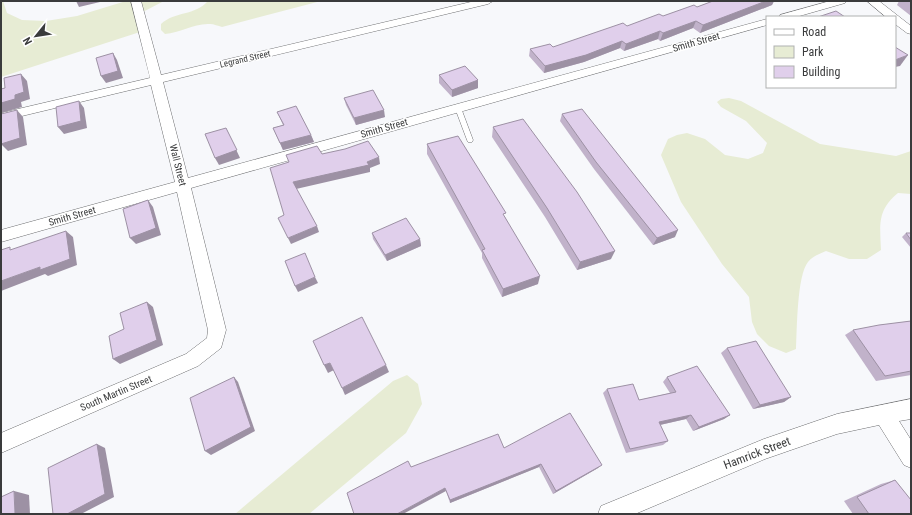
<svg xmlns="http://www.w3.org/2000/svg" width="912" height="515" viewBox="0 0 912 515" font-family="'Roboto Condensed',sans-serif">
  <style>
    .green { fill: #e7ecd4 }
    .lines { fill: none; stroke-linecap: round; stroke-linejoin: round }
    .service-casing { stroke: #6d6e70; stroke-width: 1 }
    .minor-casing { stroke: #6d6e70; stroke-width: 1 }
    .service { fill: #fff; fill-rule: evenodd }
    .minor { fill: #fff; fill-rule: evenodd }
    .wall { fill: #c1b2ca }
    .shaded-wall { fill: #9d91a4 }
    .building { fill: #e0cfeb; stroke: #9d91a4 }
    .labels { text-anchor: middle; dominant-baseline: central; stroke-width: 3; stroke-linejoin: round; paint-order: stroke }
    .far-street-label { font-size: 9px; fill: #3a3b3c; stroke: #fff }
    .street-label { font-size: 10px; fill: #3a3b3c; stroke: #fff }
    .near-street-label { font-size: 12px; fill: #3a3b3c; stroke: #fff }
  </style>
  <rect width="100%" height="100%" fill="#f7f8fb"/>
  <g class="green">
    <polygon points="1,1 3,1 7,13 22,20 46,21 77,16 126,1 164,1 139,14 143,31 1,77"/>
    <path d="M208 1H321L222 27C218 26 214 24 210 24 194 23 180 33 165 34L161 30V24C175 11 195 16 208 1Z"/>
    <path d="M729 98 741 101 820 144 896 156 911 151V194L898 193C877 210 880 225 881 250L867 259H849L826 251C819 254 813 256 808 262 797 275 797 330 796 349L786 353 769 346 757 334 752 322 749 297 722 264 681 202 661 155 668 139 677 135 687 133 705 139 725 155 748 159 763 153 767 143 746 121 721 107 717 102 721 99Z"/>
    <polygon points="407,375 418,384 422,404 406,433 309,514 235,514 393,381"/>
  </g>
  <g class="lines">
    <g class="service-casing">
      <polygon id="service" points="458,106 461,108 473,140 472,142 468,142 467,140 455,108"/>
    </g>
    <g class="minor-casing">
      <g id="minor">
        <polygon points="131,1 141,1 161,75 475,1 493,1 488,4 163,82 188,178 767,19 767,25 191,188 226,330 221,348 198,366 1,453 1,433 186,354 207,338 208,330 177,192 1,242 1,230 175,182 151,85 1,121 1,113 150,78"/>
        <polygon points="830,1 846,1 845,3 796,17 779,17 780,15"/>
        <polygon points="867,1 879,1 911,26 911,34 907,33 895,24 895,17 886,17"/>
        <polygon points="911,399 911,419 899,421 911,440 911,468 904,465 879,425 837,434 765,459 635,514 598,514 601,506 764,439 837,414"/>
      </g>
    </g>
    <use href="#service" class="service"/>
    <use href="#minor" class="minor"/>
  </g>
  <g class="wall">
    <polygon points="713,1 774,1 772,5 700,33 693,28 660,41 658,39 624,51 620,48 584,62 544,73 529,56 530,49 553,47 627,26 697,7"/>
    <polygon points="899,1 911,1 911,16 897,5"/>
    <polygon points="439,75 478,80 478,88 452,97 439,83"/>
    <polygon points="344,98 385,117 356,125 346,105"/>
    <polygon points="277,112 311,135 314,142 283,150 273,128 283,125"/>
    <polygon points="562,114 675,237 653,245 594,169 560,121"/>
    <polygon points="493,127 611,259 577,270 545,217 492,137"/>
    <polygon points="427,144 505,217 538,284 502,297 482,258 482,253 427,154"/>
    <polygon points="372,233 420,239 421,246 387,261 373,239"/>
    <polygon points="906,233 911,233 911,248 902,237"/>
    <polygon points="911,321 911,375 876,381 845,335 853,330"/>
    <polygon points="727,348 791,397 784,402 753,409 721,353"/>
    <polygon points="667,377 730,415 724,419 693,431 686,419 660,425 668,441 663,445 626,453 603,393 607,389 639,400 670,393 663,382"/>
    <polygon points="504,448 598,468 553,494 539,467 450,503 446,491 411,467"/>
    <polygon points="895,480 911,514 853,514 844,501 881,484"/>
  </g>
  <g class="shaded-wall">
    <polygon points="76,1 100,1 100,2 79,7"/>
    <polygon points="766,1 774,1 772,5 700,33 703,25"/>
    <polygon points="696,21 693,28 660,41 663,33"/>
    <polygon points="660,31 658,39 624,51 626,44"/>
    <polygon points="622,41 620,48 584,62 544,73 545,66"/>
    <polygon points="113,53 117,60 123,78 106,83 101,76"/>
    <polygon points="908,55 900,66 895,67 895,60"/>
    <polygon points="21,74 27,81 30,99 21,102 22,107 1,113 1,103 15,95"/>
    <polygon points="478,80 478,88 452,97 452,90"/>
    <polygon points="79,101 84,108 87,128 64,134 58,127"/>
    <polygon points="17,110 23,117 27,145 8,151 1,144"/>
    <polygon points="384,110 385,117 356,125 354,118"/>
    <polygon points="226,128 240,158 219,165 215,158"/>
    <polygon points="311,135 314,142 283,150 280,143"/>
    <polygon points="379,157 380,164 370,168 370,172 296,189 293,182 367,162"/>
    <polygon points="148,200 153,207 161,235 136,244 130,238"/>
    <polygon points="317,226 319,232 291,244 288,238"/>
    <polygon points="678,230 675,237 653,245 657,238"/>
    <polygon points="66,231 73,237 77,265 48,276 45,274 1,291 1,281 40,267"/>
    <polygon points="420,239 421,246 387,261 385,255"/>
    <polygon points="615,251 611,259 577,270 580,262"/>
    <polygon points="540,276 538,284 502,297 503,289"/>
    <polygon points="315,277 318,283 298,292 295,286"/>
    <polygon points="147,302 153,307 163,345 120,364 113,359"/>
    <polygon points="330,363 334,370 328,373 324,365"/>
    <polygon points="386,365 389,372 345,395 342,388"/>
    <polygon points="234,377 238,382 255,431 211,455 205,451"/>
    <polygon points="791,397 784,402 753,409 760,405"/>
    <polygon points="691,415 686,419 655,426 659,422"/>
    <polygon points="730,415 724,419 693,431 699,427"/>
    <polygon points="97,444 105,448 114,497 81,514 67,514"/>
    <polygon points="541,464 539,467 450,503 450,500"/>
    <polygon points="602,465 598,468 553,494 556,491"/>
    <polygon points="445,488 446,491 403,514 397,514"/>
    <polygon points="14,491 29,495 30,514 15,514"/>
  </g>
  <g class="building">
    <polygon points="713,1 766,1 703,25 696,21 663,33 660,31 626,44 622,41 586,55 545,66 530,49 550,44 553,47 623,23 627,26 659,14 663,16 694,5 697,7"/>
    <polygon points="836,11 845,17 818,17"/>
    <polygon points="895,47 908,55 895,60"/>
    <polygon points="113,53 118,71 101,76 96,58"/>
    <polygon points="465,66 478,80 452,90 439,75"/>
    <polygon points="21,74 24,92 15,95 15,99 1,103 1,89 5,88 4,78"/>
    <polygon points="373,90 384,110 354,118 344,98"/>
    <polygon points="79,101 81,121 58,127 56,107"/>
    <polygon points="296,106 311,135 280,143 273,128 284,125 277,112"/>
    <polygon points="582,109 678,230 657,238 596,162 562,114"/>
    <polygon points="17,110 20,138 1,144 1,114"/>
    <polygon points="523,119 577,192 615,251 580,262 547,208 493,127"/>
    <polygon points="226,128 237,150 215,158 205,134"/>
    <polygon points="458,136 506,213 503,214 540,276 503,289 482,250 485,249 427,144"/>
    <polygon points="368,141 379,157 367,162 369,165 293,182 317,226 288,238 278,218 284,215 270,168 289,162 286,155 317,146 322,154 345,149"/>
    <polygon points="148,200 156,228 130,238 123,209"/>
    <polygon points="406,218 420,239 385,255 372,233"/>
    <polygon points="66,231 70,259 40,270 40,267 1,281 1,250 10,247 10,250"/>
    <polygon points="906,233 911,233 911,240"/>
    <polygon points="305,253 315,277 295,286 285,261"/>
    <polygon points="147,302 157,340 113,359 109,336 124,329 120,313"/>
    <polygon points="362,317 386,365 342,388 330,363 324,365 313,341"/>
    <polygon points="911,321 911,371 885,376 853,330 879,325"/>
    <polygon points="756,341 791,397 760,405 727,348"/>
    <polygon points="697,366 730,415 699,427 691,415 659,422 668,441 630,449 607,389 633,384 639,400 676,392 667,377"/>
    <polygon points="234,377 251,427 205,451 190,398"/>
    <polygon points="570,413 602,465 556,491 541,464 450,500 445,488 397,514 354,514 347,493 408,461 411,467 498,434 504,448"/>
    <polygon points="97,444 105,494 67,514 53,514 48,468"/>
    <polygon points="895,480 911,500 911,514 869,514 857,497"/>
    <polygon points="14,491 15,514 1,514 1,497"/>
  </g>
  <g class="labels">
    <g class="far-street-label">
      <text transform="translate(245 59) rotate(-13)">Legrand Street</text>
    </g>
    <g class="street-label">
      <text transform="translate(696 42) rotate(-16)">Smith Street</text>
      <text transform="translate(384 128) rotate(-16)">Smith Street</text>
      <text transform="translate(178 165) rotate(76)">Wall Street</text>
      <text transform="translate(72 216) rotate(-16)">Smith Street</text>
      <text transform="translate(116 393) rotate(-23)">South Martin Street</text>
    </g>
    <g class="near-street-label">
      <text transform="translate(757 453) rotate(-21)">Hamrick Street</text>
    </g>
  </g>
  <rect width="912" height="515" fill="none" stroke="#3a3b3c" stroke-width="4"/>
  <rect x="766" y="16" width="130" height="72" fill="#ffffff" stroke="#b0b1b1"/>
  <rect x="774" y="29" width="20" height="6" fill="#ffffff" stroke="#b0b1b1"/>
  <text x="802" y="36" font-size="12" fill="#3a3b3c">Road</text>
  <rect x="774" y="46" width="20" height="12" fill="#e7ecd4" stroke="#b0b1b1"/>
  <text x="802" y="56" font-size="12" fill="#3a3b3c">Park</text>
  <rect x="774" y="66" width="20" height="12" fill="#e0cfeb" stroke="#b0b1b1"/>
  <text x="802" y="76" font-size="12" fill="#3a3b3c">Building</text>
  <g transform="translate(36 36) rotate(240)" stroke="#ffffff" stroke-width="3" paint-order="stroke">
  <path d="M0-3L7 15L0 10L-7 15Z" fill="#3a3b3c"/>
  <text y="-6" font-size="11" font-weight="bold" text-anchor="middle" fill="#3a3b3c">N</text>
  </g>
</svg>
